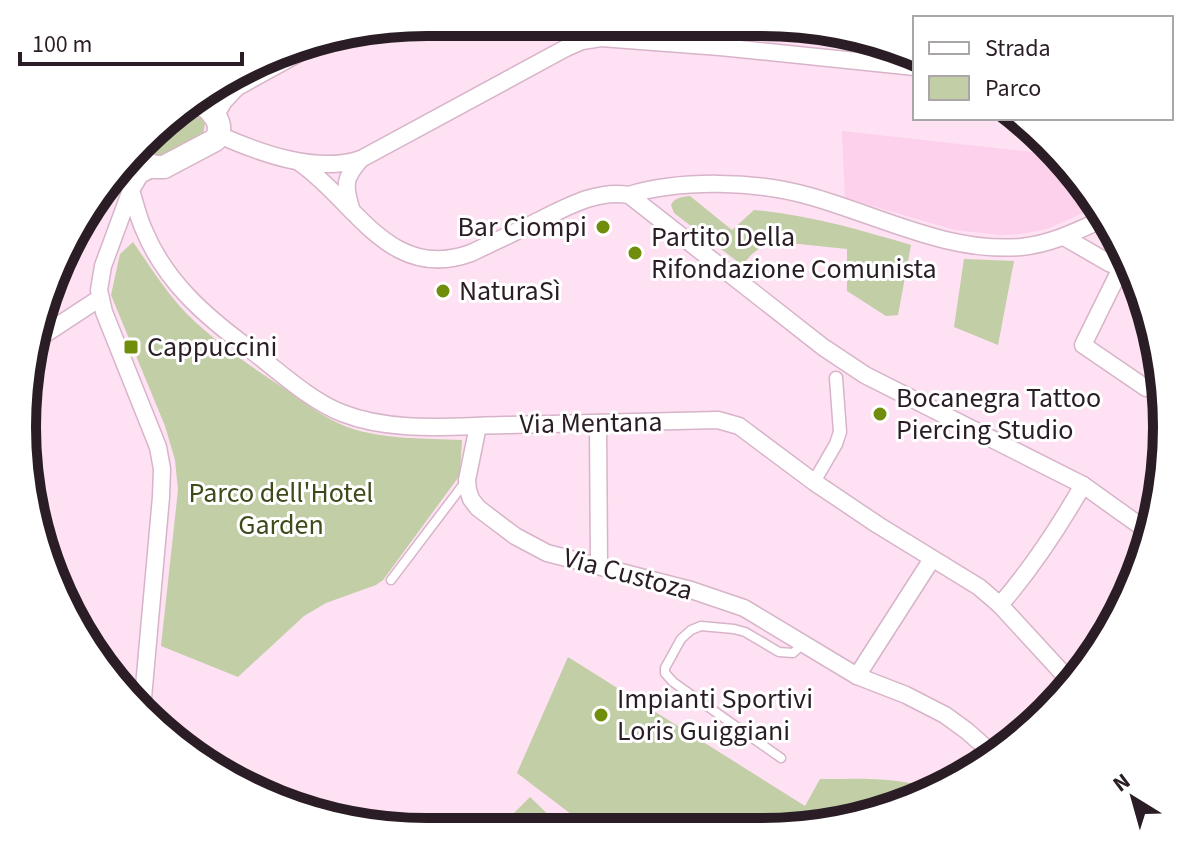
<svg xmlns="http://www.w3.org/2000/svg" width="1189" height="854" viewBox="0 0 1189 854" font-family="'Source Sans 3',sans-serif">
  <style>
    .built { fill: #fdd1eb }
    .green { fill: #c1cea6 }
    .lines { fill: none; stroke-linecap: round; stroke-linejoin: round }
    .service-casing { stroke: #d7b4c9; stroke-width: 11 }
    .pedestrian-casing { stroke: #d7b4c9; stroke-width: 15 }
    .minor-casing { stroke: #d7b4c9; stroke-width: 19 }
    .secondary-casing { stroke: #d7b4c9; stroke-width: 25 }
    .service { stroke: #fff; stroke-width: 8 }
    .pedestrian { stroke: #fff; stroke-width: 12 }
    .minor { stroke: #fff; stroke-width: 16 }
    .secondary { stroke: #fff; stroke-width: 22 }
    .poi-dot { fill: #708d0b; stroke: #fff; stroke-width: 3 }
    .labels { text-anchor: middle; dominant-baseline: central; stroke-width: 6; stroke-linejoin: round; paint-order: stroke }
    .poi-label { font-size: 28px; fill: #2a1d25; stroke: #fff; text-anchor: start }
    .street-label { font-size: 28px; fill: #2a1d25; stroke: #fff }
    .park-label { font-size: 28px; fill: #3d4a1a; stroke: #fff }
    .rim { fill: none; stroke: #2a1d25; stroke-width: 10 }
  </style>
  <rect width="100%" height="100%" fill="#fee1f2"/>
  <polygon class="built" points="842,131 1060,155 1067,160 1094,208 1047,229 1021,234 1000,235 955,230 845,198"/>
  <g class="green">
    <polygon points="193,117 201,118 205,124 203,135 159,158 149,155 146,145 152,137"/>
    <path d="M690 196 732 230 754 210C809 215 860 230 911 245L898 315 886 316 847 291V249L770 241 752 254 742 265 674 213 671 205C675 197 682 197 690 196Z"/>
    <path d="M133 242C150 266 166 293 188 315 217 343 251 367 285 389 305 403 324 418 347 427 384 440 424 438 462 440L460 475 383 580 376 585 326 603 304 616 238 677 161 646 178 490 175 460 165 426 111 295 120 254Z"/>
    <polygon points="964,259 1014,261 998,345 954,327"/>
    <path d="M568 657 805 806 820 779C859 779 898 776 935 790L917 801 815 828 592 830 517 773Z"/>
    <polygon points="530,797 564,830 506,830 501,826"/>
  </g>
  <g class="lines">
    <g class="service-casing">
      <g id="service">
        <polyline points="25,479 33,492 33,507"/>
        <polyline points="391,580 466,481"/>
        <polyline points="781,758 673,682 665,673 665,668 681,639 691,630 701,626 734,629 745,632 779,652 793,653 803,644"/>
      </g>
    </g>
    <g class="pedestrian-casing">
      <polyline id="pedestrian" points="814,482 836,444 840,432 836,378"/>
    </g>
    <g class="minor-casing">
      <g id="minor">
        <path d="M219 135C260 153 316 174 361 159L566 48 582 41 601 38 720 47 915 67"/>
        <path d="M300 163C355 201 390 283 471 253 492 243 513 233 534 223 563 209 595 189 629 195L823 347 865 375 1083 485 1146 530"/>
        <path d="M131 190C135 203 138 217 144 230 165 281 204 315 247 347 275 368 310 401 342 413 393 433 451 426 505 425 576 424 647 422 718 420L739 426 814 482 878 525 979 587 1000 605 1069 680"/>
        <path d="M629 195C681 179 757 181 809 196 878 215 947 253 1021 247 1050 244 1075 232 1101 220"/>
        <path d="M351 208C344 185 344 178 361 159"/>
        <polyline points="1064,237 1109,263 1130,271"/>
        <polyline points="1121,268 1083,345 1146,388"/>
        <polyline points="36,340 100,298"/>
        <polyline points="598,423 599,566"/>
        <polyline points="478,426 467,480 468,490 471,499 478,508 515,536 547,553 691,590 744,608 857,676 906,695 945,715 967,731 993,754"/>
        <path d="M1000 605C1032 568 1059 527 1083 485"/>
        <polyline points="857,676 932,559"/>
        <polyline points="142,709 161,497 162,469 158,447 104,312 99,290 103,266 131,190 140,175 155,167"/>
      </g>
    </g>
    <g class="secondary-casing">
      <g id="secondary">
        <polyline points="213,114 221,100 235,85 324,36"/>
        <polyline points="174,115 192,105 204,96"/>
        <path d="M126 157 155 167H164L215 140C225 127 215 113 204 105H192"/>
      </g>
    </g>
    <use href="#service" class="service"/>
    <use href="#pedestrian" class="pedestrian"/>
    <use href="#minor" class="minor"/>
    <use href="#secondary" class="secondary"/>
  </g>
  <g class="poi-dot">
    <circle cx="603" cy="227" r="8"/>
    <circle cx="635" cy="253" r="8"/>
    <circle cx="443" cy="291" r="8"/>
    <rect x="123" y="339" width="16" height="16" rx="4"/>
    <circle cx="880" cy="414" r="8"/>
    <circle cx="601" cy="715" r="8"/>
  </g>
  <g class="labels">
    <g class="poi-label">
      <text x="587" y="227" text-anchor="end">Bar Ciompi</text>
      <text x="651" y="237">Partito Della<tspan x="651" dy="32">Rifondazione Comunista</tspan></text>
      <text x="459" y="291">NaturaSì</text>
      <text x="147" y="347">Cappuccini</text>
      <text x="896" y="398">Bocanegra Tattoo<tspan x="896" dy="32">Piercing Studio</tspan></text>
      <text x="617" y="699">Impianti Sportivi<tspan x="617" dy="32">Loris Guiggiani</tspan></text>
    </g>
    <g class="street-label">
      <text transform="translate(591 423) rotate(-1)">Via Mentana</text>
      <text transform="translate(628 574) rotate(15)">Via Custoza</text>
    </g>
    <g class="park-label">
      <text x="281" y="493">Parco dell'Hotel<tspan x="281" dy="32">Garden</tspan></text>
    </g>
  </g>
  <path d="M0 0H1189V854H0ZM427 36H762A391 391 0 0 1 1153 427V427A391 391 0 0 1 762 818H427A391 391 0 0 1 36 427V427A391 391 0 0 1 427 36Z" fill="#fff" fill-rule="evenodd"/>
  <path class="rim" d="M427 36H762A391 391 0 0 1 1153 427V427A391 391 0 0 1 762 818H427A391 391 0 0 1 36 427V427A391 391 0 0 1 427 36Z"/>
  <rect x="913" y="16" width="260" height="104" fill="#ffffff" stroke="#aaa5a8" stroke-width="2"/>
  <rect x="929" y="42" width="40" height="12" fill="#ffffff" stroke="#aaa5a8" stroke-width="2"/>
  <text x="985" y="56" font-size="24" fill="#2a1d25">Strada</text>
  <rect x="929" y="76" width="40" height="24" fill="#c1cea6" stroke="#aaa5a8" stroke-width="2"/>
  <text x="985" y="96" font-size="24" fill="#2a1d25">Parco</text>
  <g transform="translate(1133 798) rotate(323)" stroke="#ffffff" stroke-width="6" paint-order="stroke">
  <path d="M0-6L14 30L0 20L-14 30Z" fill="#2a1d25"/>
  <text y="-12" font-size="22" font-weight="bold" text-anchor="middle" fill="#2a1d25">N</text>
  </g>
  <path d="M20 52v12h222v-12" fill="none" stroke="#2a1d25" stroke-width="4"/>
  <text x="32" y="52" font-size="24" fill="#2a1d25" stroke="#ffffff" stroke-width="6" paint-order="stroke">100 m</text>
</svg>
